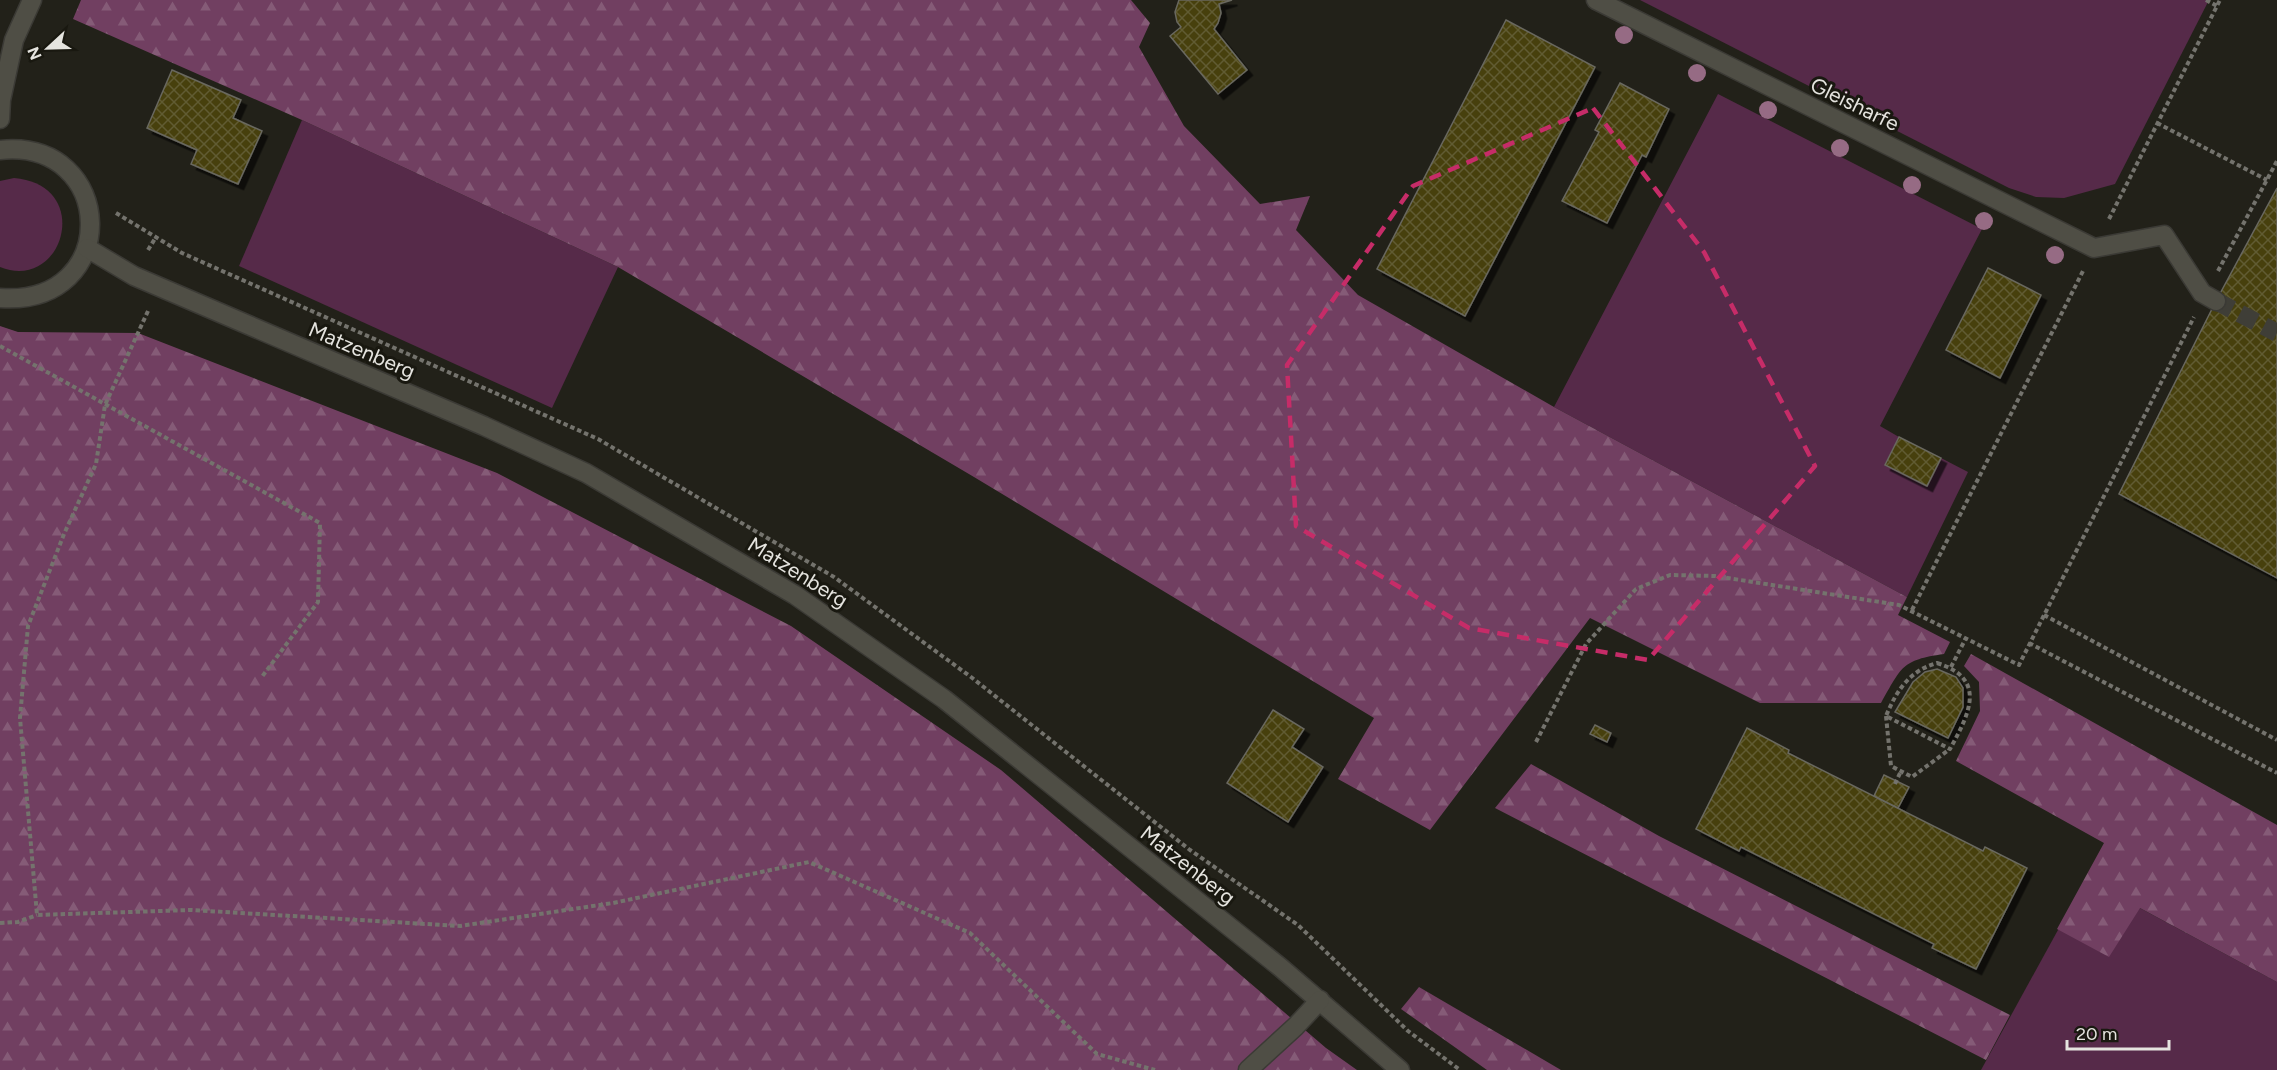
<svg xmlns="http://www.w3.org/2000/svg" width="2277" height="1070" viewBox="0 0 2277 1070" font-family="Figtree,sans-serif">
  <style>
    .green { fill: #562a49 }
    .forest { fill: url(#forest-firs) }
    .building { fill: url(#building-cross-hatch); stroke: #69685f; stroke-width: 1.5; filter: url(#shadow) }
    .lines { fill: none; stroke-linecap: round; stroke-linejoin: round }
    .minor-tunnel { stroke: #3f3e37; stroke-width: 18; stroke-dasharray: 18 9; stroke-linecap: butt }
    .minor-casing { stroke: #3b3a35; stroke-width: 21 }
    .path { stroke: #74736d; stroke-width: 4; stroke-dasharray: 4.5 3; stroke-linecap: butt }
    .minor { stroke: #4f4e45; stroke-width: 18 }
    .tree { fill: #966b84 }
    .marked { fill: none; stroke: #c62c68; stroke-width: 4.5; stroke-dasharray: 12 8; stroke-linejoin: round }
    .labels { text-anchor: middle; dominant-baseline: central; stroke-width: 6; stroke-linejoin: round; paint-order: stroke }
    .street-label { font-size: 21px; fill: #e5e4df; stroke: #191810 }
  </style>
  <defs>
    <pattern id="forest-firs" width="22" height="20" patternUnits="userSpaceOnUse" patternTransform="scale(1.5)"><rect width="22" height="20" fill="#713f61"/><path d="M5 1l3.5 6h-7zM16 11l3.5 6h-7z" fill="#855b77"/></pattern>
    <pattern id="building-cross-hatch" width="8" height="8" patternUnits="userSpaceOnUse" patternTransform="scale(1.5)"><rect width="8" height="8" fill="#463f0e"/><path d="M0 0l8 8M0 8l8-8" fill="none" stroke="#615b31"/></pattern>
    <filter id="shadow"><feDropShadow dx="5.5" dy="5.5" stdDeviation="0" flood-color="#0009"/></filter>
  </defs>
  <rect width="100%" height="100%" fill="#222119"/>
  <g class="green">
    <polygon points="1640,0 2209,0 2115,184 2064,198 2036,197 2009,188"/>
    <polygon points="1718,94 1982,229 1880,426 1899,437 1885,464 1927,486 1941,458 1968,472 1907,597 1554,407"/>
    <polygon points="302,120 618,267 552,408 239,266"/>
    <path d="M14 178C95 185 63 293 0 267V181Z"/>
    <polygon points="2086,879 2277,982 2277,1070 1981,1070"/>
  </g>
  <g class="forest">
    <path d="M81 0H1131L1150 23 1139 47 1184 126 1260 204 1310 196 1296 230 1358 295 1554 407 1907 597 1898 615 1950 642 1944 654C1901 660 1902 667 1881 703H1760L1590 618 1430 830 1338 779 1374 718 974 477 618 267 302 120 73 19Z"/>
    <polygon points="0,326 18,332 138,333 497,473 791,626 1001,770 1326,1048 1357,1070 0,1070"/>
    <polygon points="1971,654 2277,825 2277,982 2140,908 2109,957 2057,929 2104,843 1956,761 1980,711 1979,682 1964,666"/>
    <polygon points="1531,764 1659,836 2010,1015 1986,1060 1495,808"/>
    <polygon points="1419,987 1561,1070 1487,1070 1401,1009"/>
  </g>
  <g class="building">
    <polygon points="1179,0 1232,0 1219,4 1221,13 1218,23 1214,29 1247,70 1218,94 1170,36 1181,27 1177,22 1175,12"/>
    <polygon points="1506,20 1595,67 1465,316 1377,269"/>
    <polygon points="172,70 241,100 233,118 262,131 238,184 191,164 197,150 147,128"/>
    <polygon points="1620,83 1669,109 1646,157 1642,155 1607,223 1562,201 1599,132 1595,130"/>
    <polygon points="2277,188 2277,578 2119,494 2216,301"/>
    <polygon points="1988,268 2041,295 2000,378 1946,350"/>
    <polygon points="1899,437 1941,458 1927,486 1885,465"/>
    <polygon points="1937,669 1956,677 1963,688 1963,707 1948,738 1895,712 1913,682 1925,672"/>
    <polygon points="1273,710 1304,729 1292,747 1323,767 1288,822 1227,783"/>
    <polygon points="1595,725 1611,733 1607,742 1590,734"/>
    <polygon points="1747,728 1789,750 1788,753 1983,851 1985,847 2027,868 1976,969 1932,948 1934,944 1741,847 1739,851 1696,829"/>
    <polygon points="1884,775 1909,787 1898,808 1874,796"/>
  </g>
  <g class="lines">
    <polyline class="minor-tunnel" points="2216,301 2277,333"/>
    <g class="minor-casing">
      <g id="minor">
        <polyline points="1596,0 2094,248 2164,235 2202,293 2216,301"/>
        <polyline points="0,119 1,100 14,40 32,0"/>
        <path d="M0 150C117 138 123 307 0 298"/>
        <polyline points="87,248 134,276 484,426 586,473 795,595 944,699 1280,967 1400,1070"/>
        <polyline points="1248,1070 1296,1026 1320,1000"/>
      </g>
    </g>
    <g class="path">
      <polyline points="2206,0 2217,6"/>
      <polyline points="2157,123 2267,180"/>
      <polyline points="116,213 182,253 598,439 834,577 971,677 1190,850 1298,925 1408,1031 1460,1070"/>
      <polyline points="2109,219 2220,0"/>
      <polyline points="148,250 156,237"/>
      <polyline points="2218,271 2277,161"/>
      <polyline points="148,311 105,405 96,464 64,534 28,626 20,718 37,915 191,910 460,926 613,903 809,862 970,933 1097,1054 1155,1070"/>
      <polyline points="0,346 320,523 318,602 261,678"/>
      <polyline points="1912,610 2083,271"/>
      <polyline points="2044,615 2277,740"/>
      <polyline points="2029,643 2277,773"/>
      <path d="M1937 663C1988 679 1969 714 1950 749L1886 716C1897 690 1909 671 1937 663Z"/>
      <polyline points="1951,667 1966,638"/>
      <polyline points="1886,716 1891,766 1912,777 1950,749"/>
      <polyline points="1536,742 1586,644 1636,589 1670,575 1715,576 1899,605 2019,665 2194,317"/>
      <polyline points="1895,784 1901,771"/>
      <polyline points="0,923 18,922 37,915"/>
    </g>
    <use href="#minor" class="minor"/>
  </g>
  <g class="tree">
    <circle cx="1624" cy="35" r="9"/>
    <circle cx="1697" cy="73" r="9"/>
    <circle cx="1768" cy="110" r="9"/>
    <circle cx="1840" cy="148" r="9"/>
    <circle cx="1912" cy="185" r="9"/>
    <circle cx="1984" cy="221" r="9"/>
    <circle cx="2055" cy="255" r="9"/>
  </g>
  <path class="marked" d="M1593 108 1704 252 1815 466 1648 660 1469 628 1296 526 1287 365 1413 186Z"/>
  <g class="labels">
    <g class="street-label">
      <text transform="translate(1855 104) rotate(26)">Gleisharfe</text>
      <text transform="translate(362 350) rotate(23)">Matzenberg</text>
      <text transform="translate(798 572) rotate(32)">Matzenberg</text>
      <text transform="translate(1188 865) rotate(38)">Matzenberg</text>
    </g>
  </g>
  <g transform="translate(48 48) rotate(248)" stroke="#191810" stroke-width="4.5" paint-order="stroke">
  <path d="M0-4.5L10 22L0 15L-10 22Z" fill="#e5e4df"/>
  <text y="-9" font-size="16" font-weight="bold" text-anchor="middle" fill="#e5e4df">N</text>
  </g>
  <path d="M2067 1040v9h102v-9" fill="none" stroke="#e5e4df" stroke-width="3"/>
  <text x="2076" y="1040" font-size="18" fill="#e5e4df" stroke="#191810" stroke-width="4.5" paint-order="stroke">20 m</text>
</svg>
